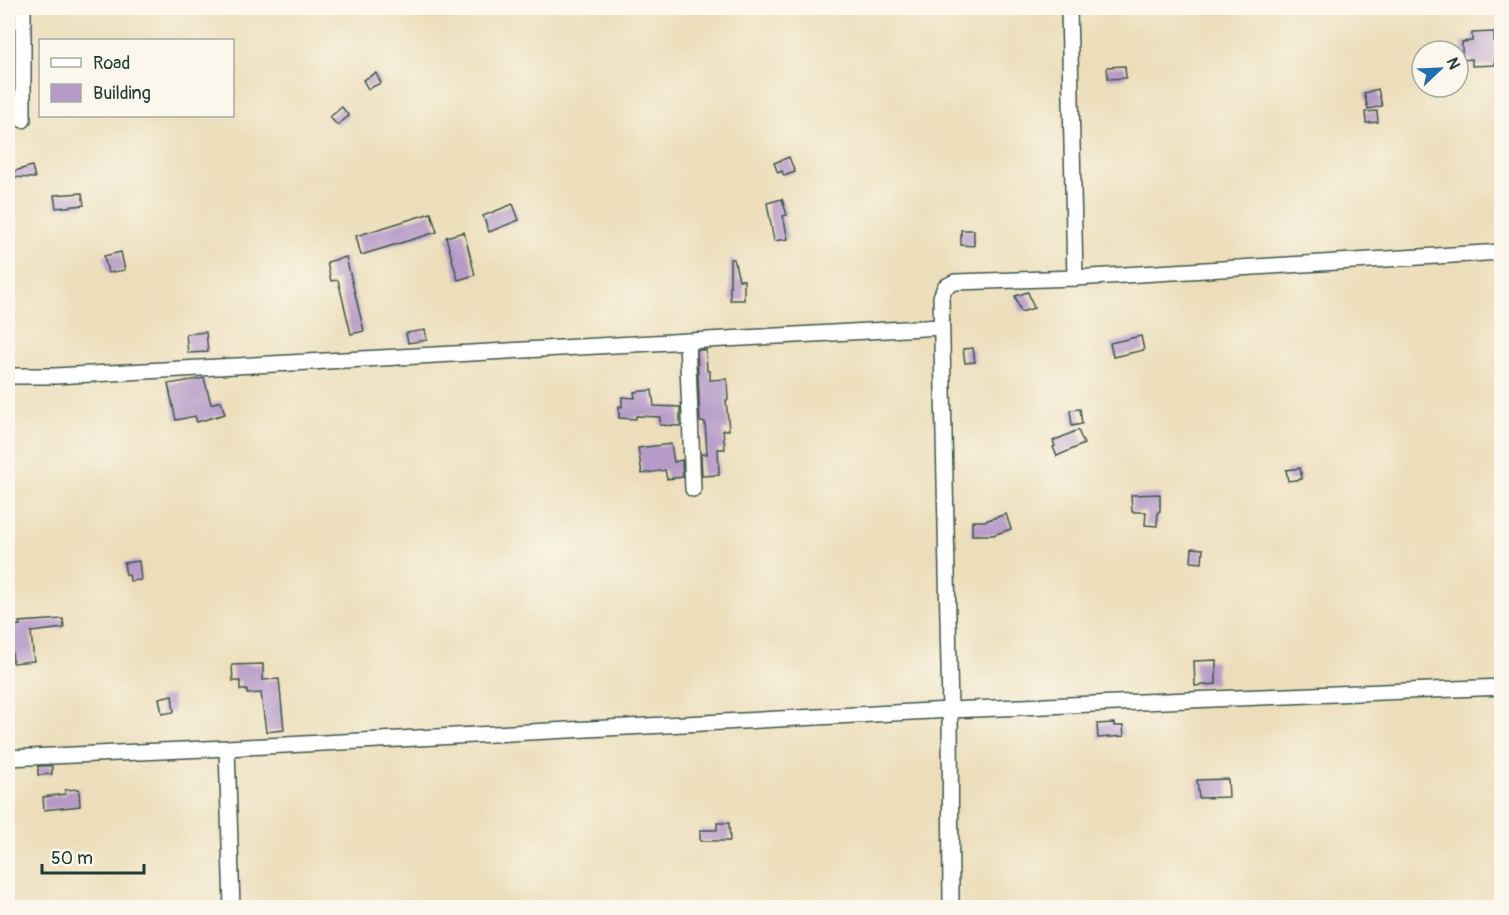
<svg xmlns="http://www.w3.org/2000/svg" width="1509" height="915" viewBox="0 0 1509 915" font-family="Pangolin,sans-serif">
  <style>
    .building { fill: #b69bc8 }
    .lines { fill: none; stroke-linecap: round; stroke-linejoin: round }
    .minor-casing { stroke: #3e5548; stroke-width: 18 }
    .minor { stroke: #fff; stroke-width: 15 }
  </style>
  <rect width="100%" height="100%" fill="#fbf7ec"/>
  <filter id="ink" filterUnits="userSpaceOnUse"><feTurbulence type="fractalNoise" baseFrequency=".0167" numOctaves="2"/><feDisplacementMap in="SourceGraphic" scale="12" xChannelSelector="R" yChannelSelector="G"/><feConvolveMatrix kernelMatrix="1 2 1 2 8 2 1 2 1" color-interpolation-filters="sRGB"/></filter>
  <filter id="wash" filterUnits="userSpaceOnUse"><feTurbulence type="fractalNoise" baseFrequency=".008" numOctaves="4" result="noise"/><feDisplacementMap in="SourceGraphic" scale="24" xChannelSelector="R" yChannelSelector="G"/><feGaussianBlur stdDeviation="1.35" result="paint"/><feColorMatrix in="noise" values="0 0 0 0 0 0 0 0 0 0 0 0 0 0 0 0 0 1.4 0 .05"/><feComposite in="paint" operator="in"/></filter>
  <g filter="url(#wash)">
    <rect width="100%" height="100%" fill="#ecdeba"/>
    <g id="blocks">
      <g class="building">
        <polygon points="1494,32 1495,65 1472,66 1472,59 1462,60 1462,42 1472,41 1472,33"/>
        <polygon points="1125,66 1126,78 1108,79 1107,67"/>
        <polygon points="376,73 381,83 368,89 363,80"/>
        <polygon points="1378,89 1382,106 1368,109 1364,93"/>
        <polygon points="342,107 349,116 337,125 330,117"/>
        <polygon points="1377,111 1378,122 1366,123 1365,112"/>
        <polygon points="789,157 795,172 784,176 782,171 778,173 774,163"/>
        <polygon points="32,166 35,178 8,177 8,173"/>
        <polygon points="82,193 84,205 56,208 54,195"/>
        <polygon points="782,199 787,215 783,216 788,239 774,241 767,203"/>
        <polygon points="513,204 519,220 489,232 483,216"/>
        <polygon points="431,213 437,232 361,255 356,236"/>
        <polygon points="961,230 974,230 974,246 961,245"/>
        <polygon points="464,232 475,275 458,280 446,237"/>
        <polygon points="121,252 125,270 108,273 104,256"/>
        <polygon points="346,257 364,331 351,334 338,280 331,281 327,262"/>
        <polygon points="730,259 734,259 739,280 744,280 744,300 730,300"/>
        <polygon points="1028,292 1034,308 1021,312 1015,296"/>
        <polygon points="425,330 427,340 408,343 406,333"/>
        <polygon points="206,332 208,352 188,353 186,334"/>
        <polygon points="1141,336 1144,350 1113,357 1110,343"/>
        <polygon points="973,348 975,362 965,363 963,349"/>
        <polygon points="697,350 706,350 707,371 710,371 710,380 727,379 728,400 726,400 729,430 723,430 725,449 718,449 719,475 702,476 701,454 707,454 705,422 700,422"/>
        <polygon points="204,378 211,404 221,401 225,414 197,422 195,416 176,420 168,384"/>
        <polygon points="652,390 654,406 680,407 680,426 660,425 660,417 636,416 636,419 619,418 619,406 622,407 622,397 635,398 634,392"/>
        <polygon points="1080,409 1082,424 1072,426 1070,410"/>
        <polygon points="1078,430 1084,444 1057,456 1053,447 1055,446 1053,441"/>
        <polygon points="671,444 674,462 682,460 683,477 667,479 665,470 642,474 638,448"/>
        <polygon points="1300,468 1302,479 1288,481 1286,470"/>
        <polygon points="1160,494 1160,511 1158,512 1157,526 1145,525 1146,512 1132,512 1131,495"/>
        <polygon points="1006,514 1011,529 993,535 972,535 972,521 985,521"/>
        <polygon points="1192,548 1203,549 1202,563 1191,562"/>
        <polygon points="139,561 141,580 130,581 129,575 126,575 124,563"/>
        <polygon points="63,619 64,628 31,632 34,661 13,663 10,626 20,625 19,622"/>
        <polygon points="1216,660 1216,684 1195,686 1194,661"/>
        <polygon points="263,664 263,680 279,679 284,730 266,732 261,693 247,694 247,690 240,690 240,681 233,681 232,665"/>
        <polygon points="172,695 174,712 162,714 159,698"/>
        <polygon points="1114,723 1114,726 1123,726 1124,736 1098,738 1097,724"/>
        <polygon points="38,766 52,766 52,774 38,775"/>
        <polygon points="1228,779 1229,797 1199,798 1197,780"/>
        <polygon points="79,789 80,806 44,810 43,797 65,794 65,790"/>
        <polygon points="717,823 729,823 730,841 700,841 700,830 717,830"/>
      </g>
    </g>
  </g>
  <g filter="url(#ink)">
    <use href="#blocks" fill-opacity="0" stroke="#3e5548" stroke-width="1.5"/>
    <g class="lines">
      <g class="minor-casing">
        <g id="minor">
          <polyline points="1069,8 1075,278"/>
          <polyline points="23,120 23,8"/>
          <polyline points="687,341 693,489"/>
          <polyline points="8,376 55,376 941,327"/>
          <polyline points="227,748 232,908"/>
          <polyline points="8,758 227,748 950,710 1502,687"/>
          <polyline points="951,908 950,710 941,297 945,287 955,282 1075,278 1502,252"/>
        </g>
      </g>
      <use href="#minor" class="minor"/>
    </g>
  </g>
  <rect width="1509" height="915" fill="none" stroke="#fbf7ec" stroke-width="30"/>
  <rect x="39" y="39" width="195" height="78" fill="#fbf7ec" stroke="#a3ada2" stroke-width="1.5"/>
  <rect x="51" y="58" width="30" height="9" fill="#ffffff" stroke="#a3ada2" stroke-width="1.5"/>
  <text x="93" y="69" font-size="18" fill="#1f3d34">Road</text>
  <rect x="51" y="84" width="30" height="18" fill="#b69bc8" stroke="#a3ada2" stroke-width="1.5"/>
  <text x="93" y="99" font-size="18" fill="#1f3d34">Building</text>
  <g transform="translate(1440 69) rotate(67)"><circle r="28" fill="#fbf7ec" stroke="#a3ada2" stroke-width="1.5"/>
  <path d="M0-4.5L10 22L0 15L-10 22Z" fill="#1f6fb2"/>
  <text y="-9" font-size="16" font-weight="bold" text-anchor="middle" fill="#1f3d34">N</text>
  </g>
  <path d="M42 864v9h102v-9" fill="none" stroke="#1f3d34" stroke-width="3"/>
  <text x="51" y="864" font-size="18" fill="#1f3d34" stroke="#fbf7ec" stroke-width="4.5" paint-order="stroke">50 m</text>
</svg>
